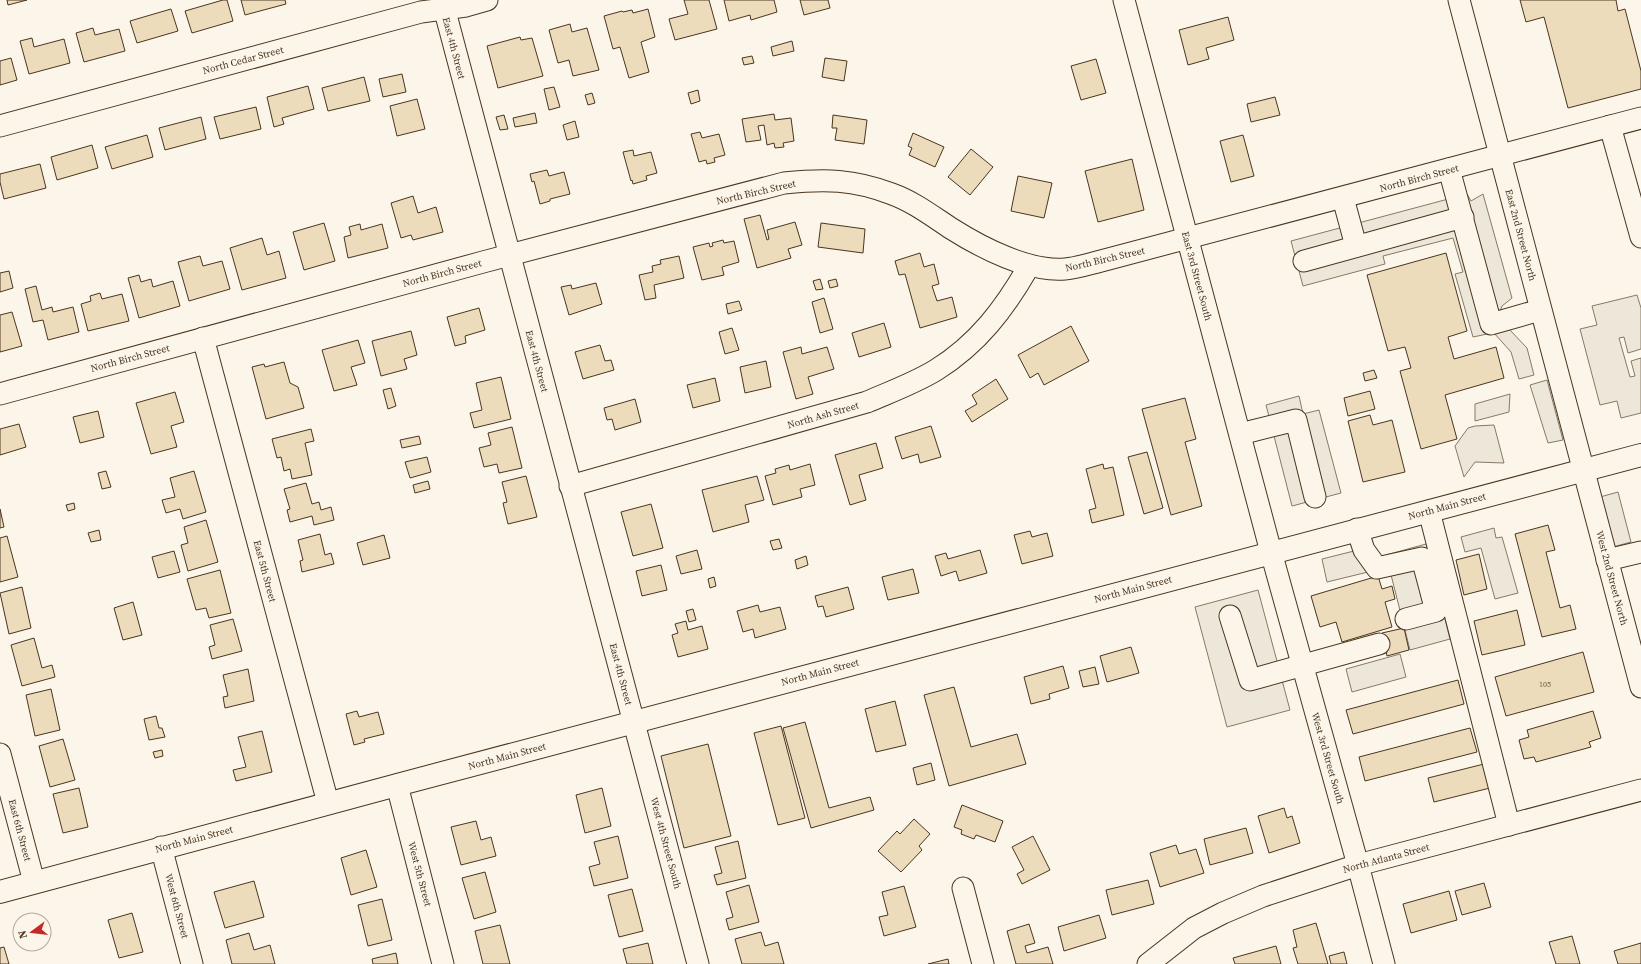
<svg xmlns="http://www.w3.org/2000/svg" width="1641" height="964" viewBox="0 0 1641 964" font-family="'Source Serif 4',serif">
  <style>
    .parking { fill: #ede7d9; stroke: #887966 }
    .building { fill: #ecdcbc; stroke: #4a3520 }
    .lines { fill: none; stroke-linecap: round; stroke-linejoin: round }
    .minor-casing { stroke: #4a3520; stroke-width: 23 }
    .major-casing { stroke: #4a3520; stroke-width: 24 }
    .minor { stroke: #fbf6e9; stroke-width: 21 }
    .major { stroke: #fbf6e9; stroke-width: 22 }
    .labels { text-anchor: middle; dominant-baseline: central; stroke-width: 3; stroke-linejoin: round; paint-order: stroke }
    .number-label { font-size: 8px; fill: #725f47 }
    .street-label { font-size: 10px; fill: #4a3520; stroke: #fbf6e9 }
  </style>
  <rect width="100%" height="100%" fill="#fbf6e9"/>
  <g class="parking">
    <polygon points="1467,194 1471,201 1483,194 1512,298 1502,306 1492,333 1473,337 1455,274 1463,272 1453,238 1383,256 1385,264 1303,286 1291,241"/>
    <polygon points="1637,295 1641,308 1641,349 1628,353 1624,337 1619,338 1630,377 1635,376 1631,361 1641,358 1641,413 1621,418 1617,401 1600,405 1580,329 1597,325 1592,306"/>
    <polygon points="1509,329 1527,348 1534,375 1519,379 1511,352 1494,333"/>
    <polygon points="1547,380 1563,440 1548,443 1530,385"/>
    <polygon points="1510,394 1509,412 1475,421 1475,404"/>
    <polygon points="1299,396 1303,414 1319,410 1341,493 1292,506 1266,405"/>
    <polygon points="1494,425 1504,463 1475,462 1464,477 1455,446 1468,428 1475,426"/>
    <polygon points="1618,492 1631,542 1613,547 1600,497"/>
    <polygon points="1494,528 1496,538 1502,537 1518,593 1495,599 1481,548 1465,552 1461,537"/>
    <polygon points="1426,544 1450,639 1410,650 1386,555"/>
    <polygon points="1362,549 1368,572 1327,582 1322,559"/>
    <polygon points="1258,590 1290,710 1227,727 1195,607"/>
    <polygon points="1400,654 1406,677 1352,692 1346,669"/>
  </g>
  <g class="building">
    <polygon points="7,0 27,0 8,5"/>
    <polygon points="223,0 227,0 233,21 192,33 185,11"/>
    <polygon points="241,0 285,0 286,4 245,15"/>
    <polygon points="684,0 709,0 717,29 675,40 669,19 688,14"/>
    <polygon points="724,0 774,0 777,12 751,20 750,15 729,21"/>
    <polygon points="800,0 828,0 830,8 804,15"/>
    <polygon points="1520,0 1616,0 1618,11 1625,9 1641,71 1641,89 1568,108 1544,17 1526,22"/>
    <polygon points="171,9 178,31 137,43 130,21"/>
    <polygon points="648,9 655,37 641,42 649,72 629,78 620,47 613,49 604,16 622,11 623,12 632,10 633,13"/>
    <polygon points="1228,17 1234,40 1206,48 1209,59 1188,65 1179,30"/>
    <polygon points="570,24 572,32 587,28 599,70 573,76 569,60 558,63 549,30"/>
    <polygon points="93,28 95,35 119,29 125,51 84,62 76,33"/>
    <polygon points="520,37 521,40 532,38 543,76 498,88 487,46"/>
    <polygon points="32,38 34,47 64,39 70,63 29,74 20,41"/>
    <polygon points="792,41 794,51 773,56 771,47"/>
    <polygon points="752,56 754,63 744,65 742,58"/>
    <polygon points="11,58 17,80 0,85 0,61"/>
    <polygon points="825,58 847,61 844,81 822,77"/>
    <polygon points="1096,59 1106,93 1081,100 1071,66"/>
    <polygon points="402,74 406,92 383,97 379,79"/>
    <polygon points="364,77 370,101 328,111 322,88"/>
    <polygon points="308,86 314,109 282,118 284,124 274,127 267,97"/>
    <polygon points="554,87 560,107 549,110 544,89"/>
    <polygon points="698,90 700,101 691,104 688,93"/>
    <polygon points="592,93 595,103 588,105 585,95"/>
    <polygon points="1275,97 1280,115 1251,122 1247,104"/>
    <polygon points="417,99 425,129 397,136 390,106"/>
    <polygon points="256,107 261,129 220,139 214,117"/>
    <polygon points="535,113 537,123 515,127 513,118"/>
    <polygon points="774,114 775,120 791,118 794,141 783,143 784,147 775,148 774,143 767,145 764,125 758,126 761,140 746,142 742,119"/>
    <polygon points="504,115 508,129 500,130 496,117"/>
    <polygon points="833,115 867,120 864,144 835,140 837,128 832,128"/>
    <polygon points="201,117 206,139 165,150 159,128"/>
    <polygon points="575,121 579,137 567,140 563,125"/>
    <polygon points="700,132 702,138 719,134 725,155 714,158 715,162 707,164 706,160 699,162 691,134"/>
    <polygon points="913,133 944,147 935,167 909,155 912,148 908,146"/>
    <polygon points="147,135 153,157 112,169 105,147"/>
    <polygon points="1243,135 1254,176 1231,182 1220,141"/>
    <polygon points="92,145 98,168 57,180 51,157"/>
    <polygon points="971,149 993,167 970,195 948,177"/>
    <polygon points="633,150 634,156 651,152 657,173 646,176 647,180 633,184 632,180 631,181 623,152"/>
    <polygon points="1132,159 1144,210 1098,222 1085,171"/>
    <polygon points="40,164 46,188 4,199 0,182 0,174"/>
    <polygon points="547,170 549,176 564,172 570,194 550,199 550,201 540,204 534,181 532,182 530,174"/>
    <polygon points="1018,176 1052,183 1044,218 1011,211"/>
    <polygon points="413,196 418,213 436,207 443,232 413,240 411,235 401,238 391,203"/>
    <polygon points="760,215 767,240 769,239 767,230 795,222 802,245 788,249 791,258 757,268 744,219"/>
    <polygon points="324,223 335,261 304,270 293,232"/>
    <polygon points="821,223 865,229 863,253 818,247"/>
    <polygon points="360,224 361,230 382,224 388,248 348,258 344,237 351,235 349,227"/>
    <polygon points="262,238 267,255 279,251 286,278 242,290 230,248"/>
    <polygon points="723,240 724,243 734,241 739,262 722,267 724,275 702,280 693,247 709,243 710,247 713,246 712,243"/>
    <polygon points="920,253 924,267 934,264 939,284 932,286 937,301 952,297 957,317 920,328 905,274 899,275 895,261"/>
    <polygon points="1446,253 1467,331 1448,337 1454,359 1496,347 1504,378 1445,395 1457,439 1421,449 1400,371 1411,368 1405,347 1388,351 1367,275"/>
    <polygon points="200,256 203,266 222,261 230,289 189,301 178,262"/>
    <polygon points="679,256 684,278 654,285 656,298 645,300 639,275 653,272 652,266 661,264 660,260"/>
    <polygon points="9,271 13,288 0,292 0,273"/>
    <polygon points="139,275 141,282 151,279 153,287 173,281 180,306 139,318 128,278"/>
    <polygon points="820,279 823,289 816,290 813,281"/>
    <polygon points="836,279 838,286 830,288 828,281"/>
    <polygon points="596,283 602,304 569,315 561,287 571,285 572,289"/>
    <polygon points="36,286 42,310 52,307 53,312 73,307 79,332 48,340 43,320 33,322 25,289"/>
    <polygon points="100,293 102,299 122,294 129,321 88,331 81,304 91,301 90,296"/>
    <polygon points="824,298 833,329 820,333 812,302"/>
    <polygon points="739,301 742,310 728,314 726,304"/>
    <polygon points="479,308 485,330 465,336 466,343 455,346 447,317"/>
    <polygon points="12,312 22,346 0,352 0,315"/>
    <polygon points="884,323 891,347 859,357 852,333"/>
    <polygon points="1071,326 1089,361 1044,385 1038,373 1030,378 1018,355"/>
    <polygon points="732,328 739,350 725,354 719,332"/>
    <polygon points="411,331 417,355 404,359 407,369 381,376 372,341"/>
    <polygon points="358,340 365,363 351,367 357,385 334,391 322,350"/>
    <polygon points="600,345 605,361 611,360 614,370 583,379 575,352"/>
    <polygon points="801,347 802,354 827,347 834,369 808,377 813,394 796,399 783,352"/>
    <polygon points="766,361 771,387 745,393 740,367"/>
    <polygon points="284,362 290,383 298,387 304,408 266,419 252,367 264,364 265,367"/>
    <polygon points="1374,370 1377,378 1365,381 1363,373"/>
    <polygon points="501,377 511,419 474,428 470,413 482,410 476,383"/>
    <polygon points="715,378 720,401 693,408 687,385"/>
    <polygon points="996,379 1008,399 972,422 965,411 977,404 972,395"/>
    <polygon points="391,388 396,406 388,409 383,390"/>
    <polygon points="1370,391 1375,409 1348,416 1344,398"/>
    <polygon points="175,392 184,422 171,426 177,447 151,454 136,403"/>
    <polygon points="1185,398 1196,439 1185,442 1202,506 1171,515 1142,409"/>
    <polygon points="635,399 641,422 615,430 612,419 607,420 604,408"/>
    <polygon points="98,411 104,437 80,443 73,417"/>
    <polygon points="1370,415 1373,425 1392,420 1405,472 1363,482 1348,421"/>
    <polygon points="19,424 26,447 0,455 0,429"/>
    <polygon points="931,426 941,457 920,463 918,454 902,459 895,437"/>
    <polygon points="512,427 522,468 499,473 497,464 484,467 479,448 491,445 488,433"/>
    <polygon points="311,429 314,441 305,443 312,475 292,479 290,469 284,471 281,457 277,458 272,439"/>
    <polygon points="419,436 421,444 402,448 400,440"/>
    <polygon points="876,443 883,468 859,475 866,500 850,505 835,455"/>
    <polygon points="1147,452 1163,508 1144,514 1128,457"/>
    <polygon points="427,457 431,472 410,478 405,462"/>
    <polygon points="810,464 815,485 800,489 802,497 773,505 765,476 776,473 775,469 789,465 790,470"/>
    <polygon points="1103,464 1104,469 1113,467 1124,515 1092,523 1089,510 1096,508 1086,469"/>
    <polygon points="106,471 111,487 102,489 98,473"/>
    <polygon points="194,471 206,512 183,519 180,509 166,513 162,500 175,497 170,478"/>
    <polygon points="526,476 537,517 508,524 503,503 507,502 502,482"/>
    <polygon points="757,476 764,500 745,505 749,522 713,532 702,490"/>
    <polygon points="428,481 430,489 415,493 413,485"/>
    <polygon points="306,483 312,504 319,502 321,510 331,507 334,520 314,525 312,516 290,522 287,510 290,509 284,489"/>
    <polygon points="74,503 75,509 68,511 66,505"/>
    <polygon points="651,504 663,548 633,556 621,512"/>
    <polygon points="0,509 4,527 0,528"/>
    <polygon points="206,520 218,562 188,571 181,545 188,543 184,527"/>
    <polygon points="1548,525 1555,550 1546,552 1560,608 1570,605 1576,629 1542,637 1515,534"/>
    <polygon points="99,530 101,540 91,542 88,533"/>
    <polygon points="1030,531 1032,537 1047,533 1053,556 1022,564 1014,535"/>
    <polygon points="320,534 325,555 331,553 334,564 302,572 300,561 303,560 298,540"/>
    <polygon points="384,535 390,558 363,565 357,543"/>
    <polygon points="7,536 18,577 0,582 0,538"/>
    <polygon points="779,539 782,548 773,550 770,541"/>
    <polygon points="697,550 702,569 681,574 676,556"/>
    <polygon points="980,550 987,573 959,581 956,571 941,576 935,556 946,553 948,559"/>
    <polygon points="174,551 180,572 158,578 152,557"/>
    <polygon points="1479,554 1487,589 1464,595 1456,560"/>
    <polygon points="806,556 808,565 797,569 795,560"/>
    <polygon points="661,565 667,590 642,596 636,571"/>
    <polygon points="913,569 919,593 888,600 882,577"/>
    <polygon points="220,570 231,613 209,618 206,608 196,610 187,579"/>
    <polygon points="1378,576 1382,589 1392,586 1395,599 1385,602 1392,627 1342,642 1336,622 1320,627 1311,596"/>
    <polygon points="714,577 716,586 710,588 708,579"/>
    <polygon points="22,587 31,628 9,634 0,593"/>
    <polygon points="848,587 854,609 826,617 823,606 818,607 815,596"/>
    <polygon points="133,602 142,635 123,640 114,608"/>
    <polygon points="758,605 760,612 780,607 786,629 755,638 753,629 743,632 737,611"/>
    <polygon points="693,609 696,620 689,622 686,611"/>
    <polygon points="1517,610 1525,645 1482,655 1474,621"/>
    <polygon points="233,619 242,651 212,659 209,647 215,645 210,625"/>
    <polygon points="686,621 688,630 702,626 708,649 678,657 672,635 678,633 675,624"/>
    <polygon points="1404,628 1409,650 1387,656 1382,633"/>
    <polygon points="34,638 42,668 52,665 55,677 22,686 11,645"/>
    <polygon points="1131,647 1139,673 1107,682 1100,656"/>
    <polygon points="1583,652 1594,692 1506,716 1495,677"/>
    <polygon points="1063,666 1069,688 1049,694 1050,699 1031,704 1024,677"/>
    <polygon points="1095,667 1099,684 1083,687 1079,671"/>
    <polygon points="248,669 254,701 225,708 223,697 228,696 223,675"/>
    <polygon points="1458,680 1464,704 1353,734 1346,710"/>
    <polygon points="954,687 971,747 1017,734 1026,764 949,786 924,695"/>
    <polygon points="51,689 60,730 35,736 26,695"/>
    <polygon points="895,701 906,745 876,752 865,709"/>
    <polygon points="357,711 359,717 378,712 384,734 364,739 365,742 354,745 346,714"/>
    <polygon points="1593,711 1601,738 1589,742 1591,747 1536,762 1534,757 1524,759 1519,740 1529,737 1527,730"/>
    <polygon points="156,716 159,728 162,728 165,737 149,740 144,719"/>
    <polygon points="805,722 829,808 870,797 874,810 811,828 783,728"/>
    <polygon points="781,726 805,818 778,825 754,733"/>
    <polygon points="1470,728 1477,752 1365,781 1359,757"/>
    <polygon points="262,731 272,772 236,781 233,770 246,767 238,737"/>
    <polygon points="63,739 75,780 50,787 39,746"/>
    <polygon points="708,744 731,836 684,848 661,756"/>
    <polygon points="162,750 163,756 155,758 153,752"/>
    <polygon points="931,763 935,780 917,785 913,768"/>
    <polygon points="1484,764 1490,788 1434,802 1428,778"/>
    <polygon points="79,788 88,827 63,833 53,794"/>
    <polygon points="602,788 611,826 585,833 576,795"/>
    <polygon points="962,805 1003,821 995,842 976,835 974,839 961,834 962,830 954,827"/>
    <polygon points="1284,808 1287,818 1292,816 1300,843 1269,853 1258,816"/>
    <polygon points="914,819 930,834 919,846 922,850 901,872 878,851 897,831 900,834"/>
    <polygon points="476,821 481,840 491,837 496,856 461,865 451,827"/>
    <polygon points="1246,828 1253,853 1210,865 1204,839"/>
    <polygon points="618,836 628,878 594,886 589,867 600,864 594,842"/>
    <polygon points="1033,836 1050,870 1022,884 1017,874 1024,870 1012,847"/>
    <polygon points="738,841 746,878 717,885 714,875 722,873 715,847"/>
    <polygon points="1176,845 1179,854 1196,849 1204,873 1160,887 1150,853"/>
    <polygon points="366,850 377,887 351,895 341,858"/>
    <polygon points="485,872 496,912 474,919 462,878"/>
    <polygon points="1148,880 1154,904 1112,915 1106,890"/>
    <polygon points="254,881 264,917 225,928 214,892"/>
    <polygon points="1484,883 1491,907 1462,915 1455,891"/>
    <polygon points="749,885 759,922 729,930 726,919 733,917 726,892"/>
    <polygon points="904,886 916,927 884,936 879,917 888,915 882,892"/>
    <polygon points="632,889 643,931 619,937 608,895"/>
    <polygon points="1449,891 1457,920 1411,933 1403,904"/>
    <polygon points="382,899 392,940 368,946 358,905"/>
    <polygon points="132,913 143,952 119,958 108,920"/>
    <polygon points="1099,915 1106,938 1064,951 1058,927"/>
    <polygon points="1316,923 1328,964 1298,964 1293,948 1297,947 1293,930"/>
    <polygon points="1029,924 1035,943 1025,946 1027,953 1048,947 1053,964 1016,964 1007,931"/>
    <polygon points="500,925 510,964 483,964 475,931"/>
    <polygon points="761,932 765,946 778,942 784,964 742,964 735,939"/>
    <polygon points="249,933 254,950 270,945 275,964 232,964 226,940"/>
    <polygon points="1572,936 1580,964 1556,964 1549,942"/>
    <polygon points="648,943 653,964 627,964 623,949"/>
    <polygon points="1641,943 1641,964 1618,964 1614,951"/>
    <polygon points="1276,946 1281,964 1235,964 1233,958"/>
    <polygon points="4,947 9,964 0,964 0,948"/>
    <polygon points="1344,952 1347,964 1331,964 1329,956"/>
    <polygon points="396,953 398,964 373,964 372,959"/>
    <polygon points="948,959 949,964 928,964"/>
  </g>
  <g class="lines">
    <g class="minor-casing">
      <g id="minor">
        <polyline points="442,0 698,964"/>
        <polyline points="1124,0 1271,552 1358,865 1384,964"/>
        <polyline points="1459,0 1641,687"/>
        <polyline points="0,126 421,12 466,6 487,0"/>
        <polyline points="1610,126 1641,237"/>
        <polyline points="1449,169 1491,324 1540,310"/>
        <polyline points="1343,198 1356,246"/>
        <polyline points="1304,261 1463,217"/>
        <polyline points="203,338 328,803"/>
        <path d="M0 394 483 262 784 183C825 179 853 179 892 194 914 202 932 216 952 229 982 248 1029 272 1065 269 1077 268 1089 264 1101 261L1641 118"/>
        <polyline points="1240,434 1296,420 1315,497"/>
        <path d="M570 486 867 402C890 392 915 383 936 370 978 344 1005 308 1029 266"/>
        <polyline points="1429,511 1509,825"/>
        <polyline points="1357,529 1364,550 1377,568 1422,558 1436,611 1406,619"/>
        <polyline points="1607,560 1641,552"/>
        <polyline points="1230,616 1250,680 1379,644"/>
        <polyline points="0,754 34,882"/>
        <polyline points="397,785 443,964"/>
        <polyline points="161,847 192,964"/>
        <polyline points="963,888 983,964"/>
        <polyline points="1148,964 1194,928 1223,913 1263,896 1358,865 1641,790"/>
      </g>
    </g>
    <g class="major-casing">
      <polyline id="major" points="0,892 397,785 1641,455"/>
    </g>
    <use href="#minor" class="minor"/>
    <use href="#major" class="major"/>
  </g>
  <g class="labels">
    <g class="number-label">
      <text x="1545" y="684">105</text>
    </g>
    <g class="street-label">
      <text transform="translate(454 48) rotate(75)">East 4th Street</text>
      <text transform="translate(243 60) rotate(-15)">North Cedar Street</text>
      <text transform="translate(1419 178) rotate(-15)">North Birch Street</text>
      <text transform="translate(756 192) rotate(-13)">North Birch Street</text>
      <text transform="translate(1521 235) rotate(75)">East 2nd Street North</text>
      <text transform="translate(1105 259) rotate(-13)">North Birch Street</text>
      <text transform="translate(442 273) rotate(-15)">North Birch Street</text>
      <text transform="translate(1197 276) rotate(75)">East 3rd Street South</text>
      <text transform="translate(130 358) rotate(-15)">North Birch Street</text>
      <text transform="translate(537 361) rotate(75)">East 4th Street</text>
      <text transform="translate(823 415) rotate(-16)">North Ash Street</text>
      <text transform="translate(1447 506) rotate(-15)">North Main Street</text>
      <text transform="translate(265 571) rotate(75)">East 5th Street</text>
      <text transform="translate(1612 578) rotate(75)">West 2nd Street North</text>
      <text transform="translate(1133 589) rotate(-15)">North Main Street</text>
      <text transform="translate(820 672) rotate(-15)">North Main Street</text>
      <text transform="translate(621 674) rotate(75)">East 4th Street</text>
      <text transform="translate(507 756) rotate(-15)">North Main Street</text>
      <text transform="translate(1328 758) rotate(74)">West 3rd Street South</text>
      <text transform="translate(20 830) rotate(75)">East 6th Street</text>
      <text transform="translate(194 839) rotate(-15)">North Main Street</text>
      <text transform="translate(666 843) rotate(75)">West 4th Street South</text>
      <text transform="translate(1386 858) rotate(-15)">North Atlanta Street</text>
      <text transform="translate(420 874) rotate(75)">West 5th Street</text>
      <text transform="translate(177 906) rotate(75)">West 6th Street</text>
    </g>
  </g>
  <g transform="translate(32 932) rotate(255)"><circle r="19" fill="#fbf6e9" stroke="#b4a999"/>
  <path d="M0-3L7 15L0 10L-7 15Z" fill="#c62828"/>
  <text y="-6" font-size="11" font-weight="bold" text-anchor="middle" fill="#4a3520">N</text>
  </g>
</svg>
